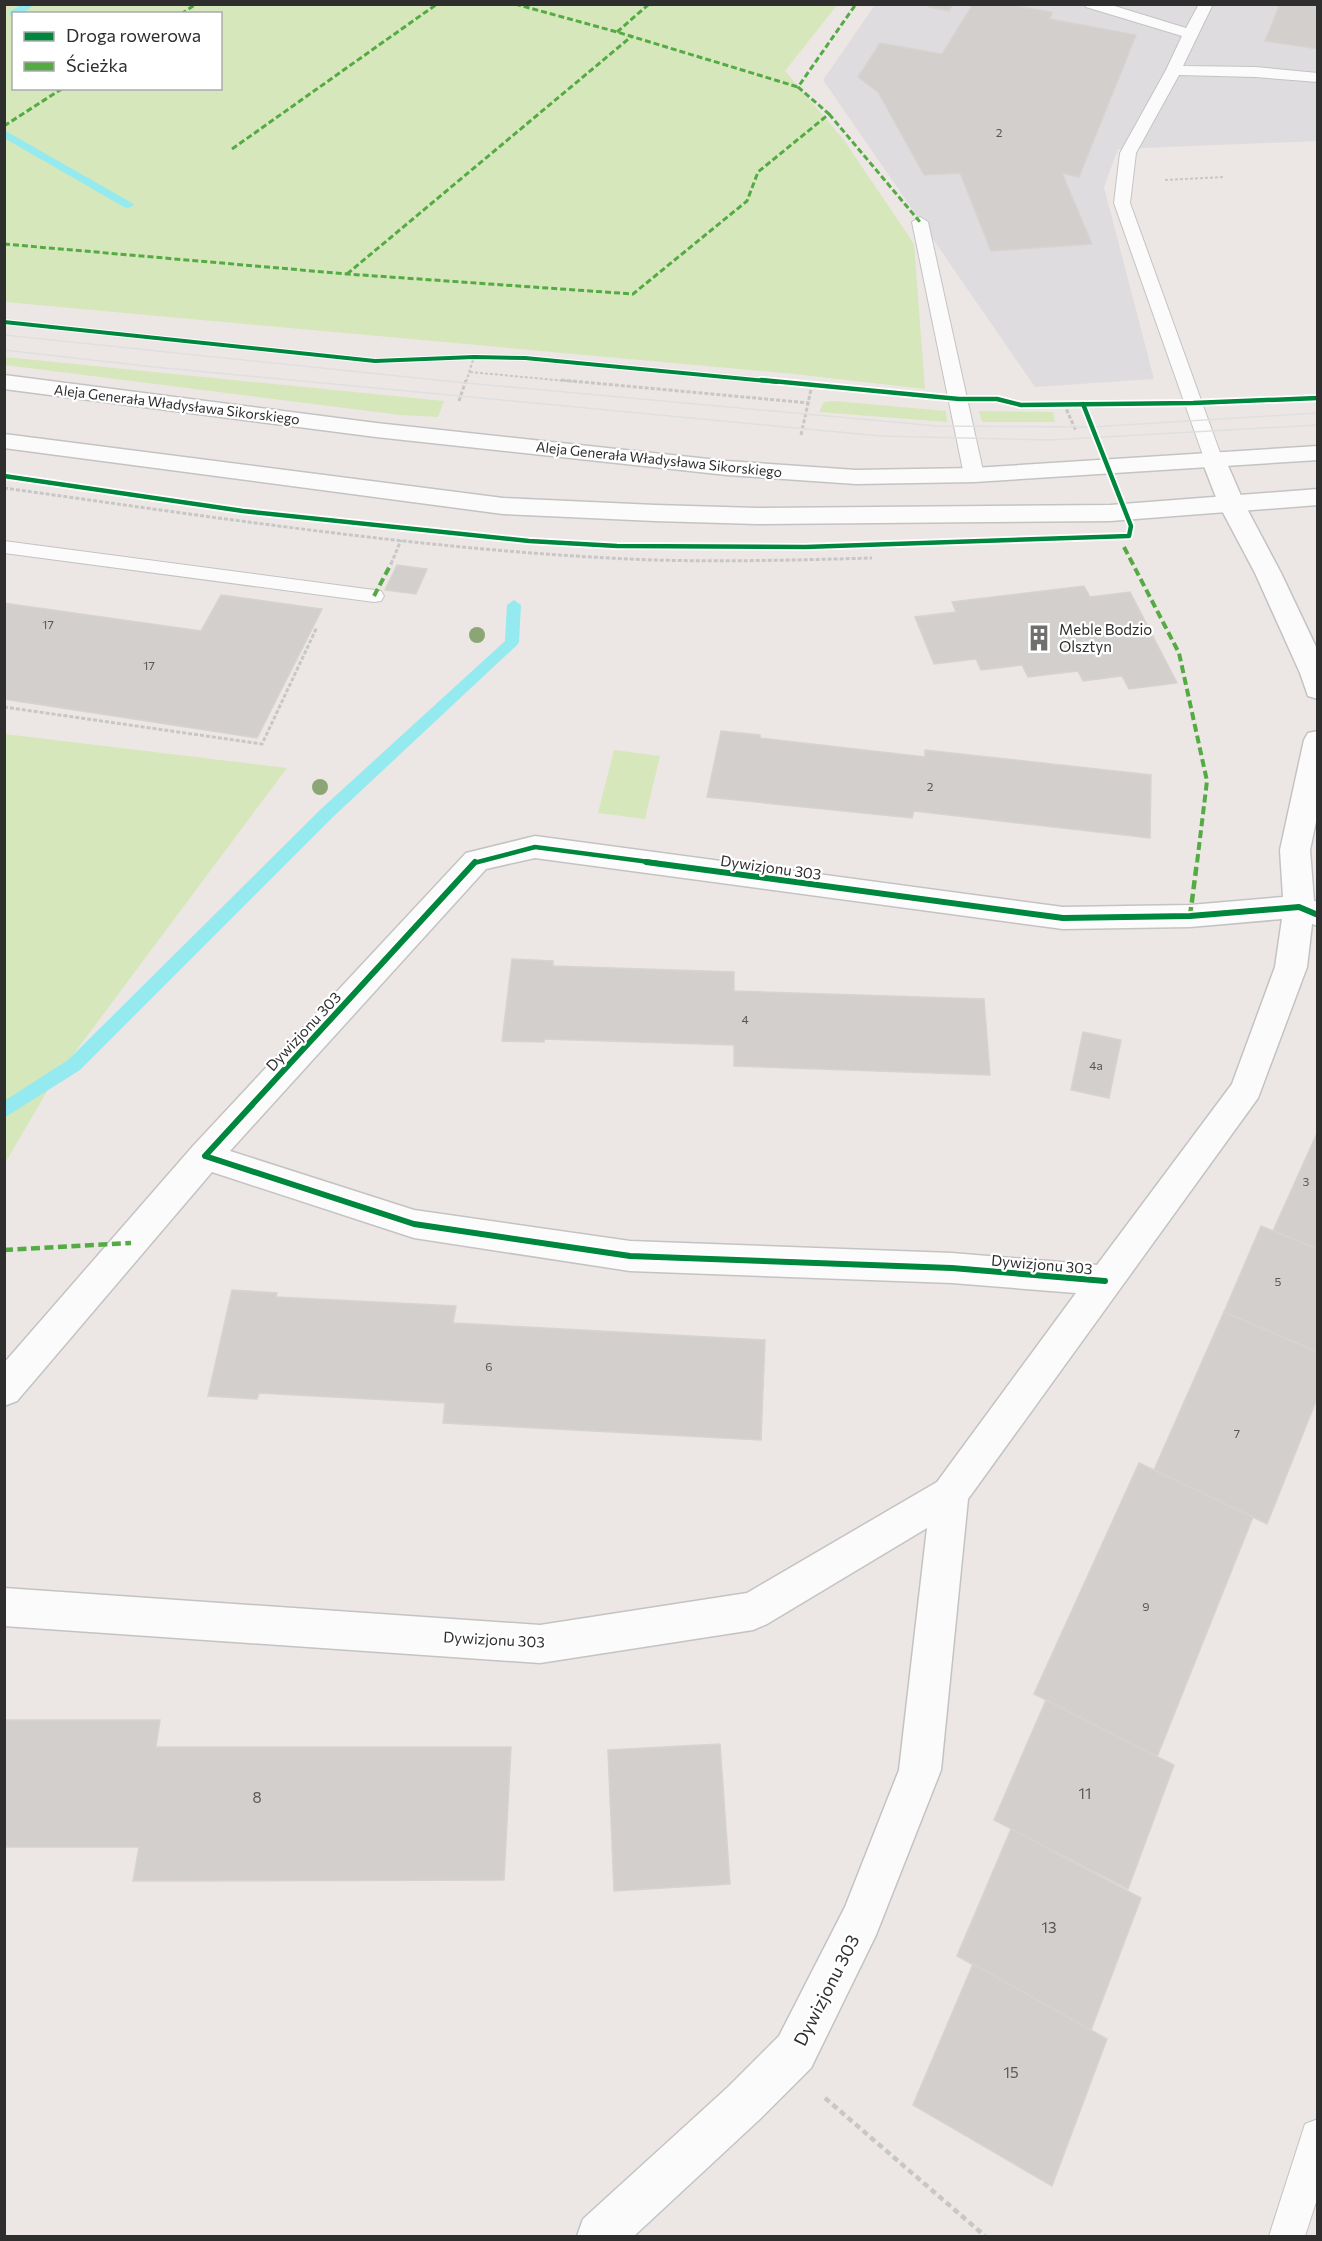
<svg xmlns="http://www.w3.org/2000/svg" width="1322" height="2241" viewBox="0 0 1322 2241" font-family="Commissioner,sans-serif">
  <style>
    .industrial { fill: #dfdcdf }
    .green { fill: #d6e7bc; fill-rule: evenodd }
    .lines { fill: none; stroke-linecap: round; stroke-linejoin: round }
    .stream { fill: #95eaef; fill-rule: evenodd }
    .building { fill: #d3cfcd; stroke: #d7d3d0; stroke-width: 1.5 }
    .lane-casing { stroke: #c4c3c3; stroke-width: 2 }
    .street-casing { stroke: #c4c3c3; stroke-width: 3 }
    .secondary-casing { stroke: #c4c3c3; stroke-width: 3 }
    .path-far2 { stroke: #c8c7c7; stroke-width: 2; stroke-dasharray: 3 2; stroke-linecap: butt }
    .path-far1 { stroke: #c8c7c7; stroke-width: 3; stroke-dasharray: 4 2; stroke-linecap: butt }
    .path { stroke: #c8c7c7; stroke-width: 4.5; stroke-dasharray: 6 4; stroke-linecap: butt }
    .lane { fill: #fcfbfb; fill-rule: evenodd }
    .street { fill: #fcfbfb; fill-rule: evenodd }
    .secondary { fill: #fcfbfb; fill-rule: evenodd }
    .tram { stroke: #dfdfe1; stroke-width: 1.5 }
    .quiet-far2 { stroke: #54ab44; stroke-width: 3; stroke-dasharray: 6 3; stroke-linecap: butt }
    .quiet-far1 { stroke: #54ab44; stroke-width: 4; stroke-dasharray: 8 4; stroke-linecap: butt }
    .quiet { stroke: #54ab44; stroke-width: 4.5; stroke-dasharray: 9 4.5; stroke-linecap: butt }
    .cycleway-far2-casing { stroke: #fff; stroke-width: 6 }
    .cycleway-far1-casing { stroke: #fff; stroke-width: 8 }
    .cycleway-casing { stroke: #fff; stroke-width: 10 }
    .cycleway-far2 { stroke: #00873e; stroke-width: 4 }
    .cycleway-far1 { stroke: #00873e; stroke-width: 4.5 }
    .cycleway { stroke: #00873e; stroke-width: 6 }
    .tree { fill: #8ba674 }
    .labels { text-anchor: middle; dominant-baseline: central; stroke-width: 4.5; stroke-linejoin: round; paint-order: stroke }
    .number-label { font-size: 12px; fill: #585756 }
    .far-street-label { font-size: 14px; fill: #2e2e2e; stroke: #fff }
    .poi-label { font-size: 15px; fill: #2e2e2e; stroke: #fff; text-anchor: start }
    .street-label { font-size: 15px; fill: #2e2e2e; stroke: #fff }
    .near-number-label { font-size: 15px; fill: #585756 }
    .near-street-label { font-size: 18px; fill: #2e2e2e; stroke: #fff }
  </style>
  <rect width="100%" height="100%" fill="#ece7e4"/>
  <polygon class="industrial" points="875,5 1317,5 1317,141 1118,149 1104,187 1154,379 1035,387 823,80"/>
  <g class="green">
    <path d="M4 5H837L785 71 844 140 914 244 925 389 794 374 5 302ZM14 14H220V88H14Z"/>
    <polygon points="5,357 444,401 438,417 400,415 5,365"/>
    <polygon points="834,401 946,411 947,422 819,412 824,402"/>
    <polygon points="979,411 1053,412 1055,422 982,422"/>
    <polygon points="5,734 287,768 52,1083 5,1163"/>
    <polygon points="614,750 660,756 645,819 598,813"/>
  </g>
  <g class="lines">
    <g class="stream">
      <polygon points="22,4 35,4 22,14 14,14 14,17 10,16 10,12"/>
      <polygon points="4,130 132,203 134,205 128,208 124,207 4,138"/>
      <polygon points="514,600 521,605 519,642 517,645 333,817 80,1070 4,1118 4,1101 68,1060 321,809 505,641 507,605"/>
    </g>
  </g>
  <g class="building">
    <polygon points="931,4 953,4 949,11 929,7"/>
    <polygon points="973,4 1004,4 1052,12 1050,19 1136,35 1079,177 1062,173 1092,244 991,251 960,173 924,175 878,92 858,77 880,43 942,54"/>
    <polygon points="1280,4 1318,4 1318,49 1265,41"/>
    <polygon points="397,565 427,569 416,594 385,590"/>
    <polygon points="1084,586 1090,597 1130,592 1177,683 1129,689 1122,676 1083,681 1078,671 1028,677 1022,665 981,670 976,659 934,664 915,617 956,612 952,602"/>
    <polygon points="221,595 322,609 257,738 4,699 4,603 201,631"/>
    <polygon points="721,731 760,735 760,738 925,757 925,750 1151,775 1150,838 914,811 912,818 707,797"/>
    <polygon points="512,959 553,961 553,966 734,972 734,991 984,999 990,1075 734,1066 734,1045 544,1039 544,1042 502,1041"/>
    <polygon points="1083,1032 1121,1040 1109,1098 1071,1090"/>
    <polygon points="1318,1131 1318,1249 1273,1231"/>
    <polygon points="1261,1226 1318,1249 1318,1352 1224,1312"/>
    <polygon points="232,1290 277,1293 276,1297 456,1306 453,1323 765,1340 761,1440 443,1423 445,1403 259,1393 257,1399 208,1396"/>
    <polygon points="1224,1312 1318,1352 1318,1396 1267,1524 1154,1470"/>
    <polygon points="1139,1463 1253,1517 1157,1757 1034,1694"/>
    <polygon points="1046,1700 1174,1765 1128,1889 994,1820"/>
    <polygon points="4,1720 160,1720 156,1747 511,1747 504,1880 133,1881 139,1847 4,1847"/>
    <polygon points="720,1744 730,1884 614,1891 608,1750"/>
    <polygon points="1011,1829 1141,1898 1091,2030 957,1956"/>
    <polygon points="973,1964 1107,2039 1052,2186 913,2105"/>
  </g>
  <g class="lines">
    <g class="lane-casing">
      <g id="lane">
        <polygon points="1084,4 1108,4 1186,28 1199,4 1213,4 1183,66 1255,67 1318,73 1318,82 1255,77 1179,75 1136,153 1130,203 1223,461 1221,465 1207,465 1205,461 1114,203 1120,153 1166,70 1182,36 1086,7"/>
        <polygon points="920,217 928,222 984,475 981,479 967,479 964,475 912,222"/>
        <polygon points="4,541 374,590 381,591 384,596 381,601 374,602 4,553"/>
        <polygon points="1318,2119 1318,2196 1305,2236 1269,2236 1305,2124"/>
      </g>
    </g>
    <g class="street-casing">
      <g id="street">
        <polygon points="1214,454 1223,456 1226,461 1245,505 1281,573 1318,651 1318,699 1308,696 1300,673 1255,573 1219,505 1202,461 1205,456"/>
        <path d="M1318 731V812L1310 850 1314 901 1318 902V926L1312 924 1307 967 1258 1098 968 1499 941 1770 876 1935 811 2068 760 2119 634 2236H577L583 2219 728 2087 779 2036 845 1907 899 1770 927 1528 767 1624 753 1630 540 1663 4 1626V1588L540 1625 747 1593 937 1482 1076 1293 952 1283 630 1271 414 1238 212 1172 17 1401 4 1406V1363L193 1146 466 853 535 836 1063 907 1190 905 1283 897 1280 850 1304 740 1308 733ZM535 858 1063 929 1190 927 1282 919 1275 967 1232 1084 1097 1265 952 1253 630 1241 414 1210 230 1151 486 869Z"/>
      </g>
    </g>
    <g class="secondary-casing">
      <g id="secondary">
        <polygon points="4,375 376,423 727,461 856,470 974,468 1318,446 1318,460 974,482 856,484 727,475 376,437 4,389"/>
        <polygon points="4,434 503,498 655,505 757,508 1110,505 1318,489 1318,505 1110,521 757,524 655,521 503,514 4,448"/>
      </g>
    </g>
    <g class="path-far2">
      <polyline points="1165,180 1225,177"/>
      <polyline points="470,372 577,382"/>
      <polyline points="466,382 474,357"/>
    </g>
    <g class="path-far1">
      <polyline points="561,380 809,403"/>
      <polyline points="459,401 466,380"/>
      <polyline points="1064,404 1076,431"/>
      <polyline points="801,435 812,385"/>
      <path d="M4 488C220 518 436 552 654 560 727 562 799 560 872 558"/>
      <polyline points="391,564 401,540"/>
      <polyline points="4,707 262,744 317,627"/>
    </g>
    <polyline class="path" points="825,2098 985,2236"/>
    <use href="#lane" class="lane"/>
    <use href="#street" class="street"/>
    <use href="#secondary" class="secondary"/>
    <g class="tram">
      <polyline points="4,335 466,383 937,426 1092,427 1318,413"/>
      <polyline points="4,350 154,367 881,436 1050,440 1318,425"/>
    </g>
    <g class="quiet-far2">
      <polyline points="515,4 617,32 798,87"/>
      <polyline points="181,14 196,4"/>
      <polyline points="617,32 649,4"/>
      <polyline points="829,114 920,222"/>
      <polyline points="4,126 63,88"/>
      <polyline points="232,149 437,4"/>
      <polyline points="4,244 347,274 633,294 747,201 758,172 829,114 798,87 856,4"/>
      <polyline points="347,274 632,36"/>
    </g>
    <g class="quiet-far1">
      <polyline points="1124,547 1179,653 1207,781 1197,863"/>
      <polyline points="374,596 391,564"/>
    </g>
    <g class="quiet">
      <polyline points="1190,916 1197,862"/>
      <polyline points="4,1250 131,1243"/>
    </g>
    <g class="cycleway-far2-casing">
      <polyline id="cycleway-far2" points="4,322 375,361 474,357 525,358 777,382"/>
    </g>
    <g class="cycleway-far1-casing">
      <g id="cycleway-far1">
        <polyline points="761,380 959,399 997,399 1021,405 1193,403 1318,398"/>
        <polyline points="4,476 243,511 529,541 617,546 805,547 1129,536 1131,526 1083,404"/>
        <polyline points="474,863 535,847 657,863"/>
      </g>
    </g>
    <g class="cycleway-casing">
      <g id="cycleway">
        <polyline points="475,862 205,1156 414,1224 630,1256 952,1268 1105,1281"/>
        <polyline points="646,862 1063,918 1190,916 1299,907 1318,915"/>
      </g>
    </g>
    <use href="#cycleway-far2" class="cycleway-far2"/>
    <use href="#cycleway-far1" class="cycleway-far1"/>
    <use href="#cycleway" class="cycleway"/>
  </g>
  <g class="tree">
    <circle cx="477" cy="635" r="8"/>
    <circle cx="320" cy="787" r="8"/>
  </g>
  <defs>
    <g id="building-bare" transform="scale(2.07)"><path d="M-4-6H4V6H1V3H-1V6H-4ZM-2.5-4.3h1.7v1.8h-1.7ZM.8-4.3h1.7v1.8H.8ZM-2.5-1h1.7V.8h-1.7ZM.8-1h1.7V.8H.8Z" fill="#706f6e" stroke="#fff" stroke-width="2.5" paint-order="stroke"/></g>
  </defs>
  <g fill-rule="evenodd">
    <use href="#building-bare" x="1039" y="638"/>
  </g>
  <g class="labels">
    <g class="number-label">
      <text x="999" y="132">2</text>
      <text x="48" y="624">17</text>
      <text x="149" y="665">17</text>
      <text x="930" y="786">2</text>
      <text x="745" y="1019">4</text>
      <text x="1096" y="1065">4a</text>
      <text x="1306" y="1181">3</text>
      <text x="1278" y="1281">5</text>
      <text x="489" y="1366">6</text>
      <text x="1237" y="1433">7</text>
      <text x="1146" y="1606">9</text>
    </g>
    <g class="far-street-label">
      <text transform="translate(177 404) rotate(7)">Aleja Generała Władysława Sikorskiego</text>
      <text transform="translate(659 459) rotate(6)">Aleja Generała Władysława Sikorskiego</text>
    </g>
    <g class="poi-label">
      <text x="1059" y="629">Meble Bodzio<tspan x="1059" dy="17">Olsztyn</tspan></text>
    </g>
    <g class="street-label">
      <text transform="translate(771 867) rotate(8)">Dywizjonu 303</text>
      <text transform="translate(303 1031) rotate(-47)">Dywizjonu 303</text>
      <text transform="translate(1042 1264) rotate(5)">Dywizjonu 303</text>
      <text transform="translate(494 1639) rotate(3)">Dywizjonu 303</text>
    </g>
    <g class="near-number-label">
      <text x="1085" y="1793">11</text>
      <text x="257" y="1797">8</text>
      <text x="1049" y="1927">13</text>
      <text x="1011" y="2072">15</text>
    </g>
    <g class="near-street-label">
      <text transform="translate(826 1990) rotate(-63)">Dywizjonu 303</text>
    </g>
  </g>
  <rect width="1322" height="2241" fill="none" stroke="#2e2e2e" stroke-width="12"/>
  <rect x="12" y="12" width="210" height="78" fill="#ffffff" stroke="#ababab" stroke-width="1.5"/>
  <rect x="24" y="32" width="30" height="9" fill="#00873e" stroke="#ababab" stroke-width="1.5"/>
  <text x="66" y="42" font-size="18" fill="#2e2e2e">Droga rowerowa</text>
  <rect x="24" y="62" width="30" height="9" fill="#54ab44" stroke="#ababab" stroke-width="1.5"/>
  <text x="66" y="72" font-size="18" fill="#2e2e2e">Ścieżka</text>
</svg>
